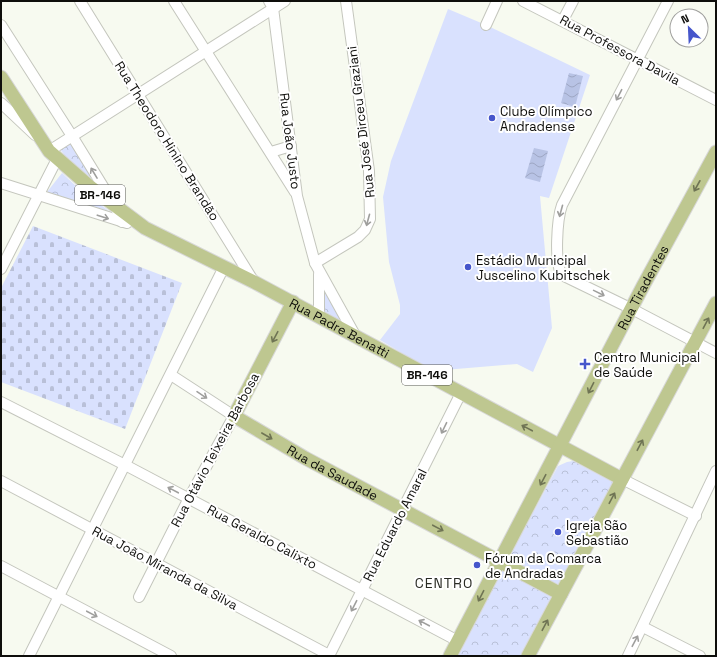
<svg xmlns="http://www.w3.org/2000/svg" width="717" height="657" viewBox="0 0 717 657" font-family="'Space Grotesk',sans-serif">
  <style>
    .cemetery { fill: url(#cemetery-stones) }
    .park { fill: url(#park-crowns) }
    .pitch { fill: #d9e1fe }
    .water { fill: url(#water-waves) }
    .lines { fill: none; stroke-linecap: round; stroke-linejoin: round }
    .minor-casing { stroke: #c4c6bd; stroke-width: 12 }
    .major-casing { stroke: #d8d8d8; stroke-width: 15 }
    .minor { stroke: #fff; stroke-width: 10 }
    .major { stroke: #bec790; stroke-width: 13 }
    .oneway { stroke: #9f9f9d }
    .oneway2 { stroke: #6f7454 }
    .poi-dot { fill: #4656cb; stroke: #fff; stroke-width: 1.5 }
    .labels { text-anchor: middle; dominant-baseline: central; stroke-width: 4; stroke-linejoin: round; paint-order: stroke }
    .shield { fill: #fff; stroke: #565654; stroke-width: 1 }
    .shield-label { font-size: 12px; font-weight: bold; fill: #0e0e0b }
    .street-label { font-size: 13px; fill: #0e0e0b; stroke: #fff }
    .poi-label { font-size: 13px; fill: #0e0e0b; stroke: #fff; text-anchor: start }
    .neighbourhood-label { font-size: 14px; letter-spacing: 1px; fill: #292b24; stroke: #fff }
  </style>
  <defs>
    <pattern id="cemetery-stones" width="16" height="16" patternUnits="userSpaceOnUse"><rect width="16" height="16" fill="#d9e1fe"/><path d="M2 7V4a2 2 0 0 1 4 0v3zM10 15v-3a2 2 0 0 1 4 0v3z" fill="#b9c0d8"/></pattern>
    <pattern id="park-crowns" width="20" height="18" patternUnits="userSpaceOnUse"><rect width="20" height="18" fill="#d9e1fe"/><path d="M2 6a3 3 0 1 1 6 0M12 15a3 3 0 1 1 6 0" fill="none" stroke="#b9c0d8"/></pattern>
    <pattern id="water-waves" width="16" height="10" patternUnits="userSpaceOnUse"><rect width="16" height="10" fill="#b8c3e5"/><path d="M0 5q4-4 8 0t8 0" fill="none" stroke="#9da6c3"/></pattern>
  </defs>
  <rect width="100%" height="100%" fill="#f7faf0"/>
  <polygon class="cemetery" points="33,226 182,283 125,429 1,382 1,288"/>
  <g class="park">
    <polygon points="72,143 102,189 68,160 60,149"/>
    <polygon points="62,173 77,187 109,211 47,192"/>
    <polygon points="324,287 344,323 324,312"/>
    <polygon points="573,461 613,482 557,586 508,559 558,466 567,462"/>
    <polygon points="502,569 552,596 520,656 457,656"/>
  </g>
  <polygon class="pitch" points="448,9 486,25 590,75 549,198 540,196 552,328 533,372 517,364 432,371 380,340 400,314 400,305 389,262 383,197 391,161"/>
  <g class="water">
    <polygon points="569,73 583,76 575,107 561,103"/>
    <polygon points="534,148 548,151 540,182 525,178"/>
  </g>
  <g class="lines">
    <g class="minor-casing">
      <g id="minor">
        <polyline points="80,1 254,282"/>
        <polyline points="174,1 295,192"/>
        <polyline points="269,1 273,8 297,196 315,263 356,337"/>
        <polyline points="523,1 716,100"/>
        <path d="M668 1 562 205C557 219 554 263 562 275L632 309 716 353"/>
        <polyline points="563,20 573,1"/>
        <polyline points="1,25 72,136 115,206 122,222"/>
        <polyline points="486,25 497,1"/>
        <polyline points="1,103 35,135"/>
        <polyline points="49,151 285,1"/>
        <polyline points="271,152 291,146"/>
        <polyline points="1,183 127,223"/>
        <polyline points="315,263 358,237 365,230 370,219 369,171 346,1"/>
        <polyline points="1,269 57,159"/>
        <polyline points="319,274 319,316"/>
        <polyline points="1,402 129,467 458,641"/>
        <polyline points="622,479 696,516"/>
        <polyline points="1,481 329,655"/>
        <polyline points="1,566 171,656"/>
        <polyline points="139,597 189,498 234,416 171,375"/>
        <polyline points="643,627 700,656"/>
        <polyline points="29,656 224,267"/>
        <polyline points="329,656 461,393"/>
        <polyline points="628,656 716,471"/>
      </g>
    </g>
    <g class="major-casing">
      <g id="major">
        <path id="s1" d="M1 77 49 151 89 186 145 228 254 282 622 479"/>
        <path id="s2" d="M293 302 234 416 305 458 561 594"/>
        <path id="s3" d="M450 656 643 286 716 152"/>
        <polyline points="528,656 716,303"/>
      </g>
    </g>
    <use href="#minor" class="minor"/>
    <use href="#major" class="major"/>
  </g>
  <defs><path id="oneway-shaft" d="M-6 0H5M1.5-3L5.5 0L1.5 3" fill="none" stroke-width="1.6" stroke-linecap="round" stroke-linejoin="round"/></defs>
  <g class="oneway">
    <use href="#oneway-shaft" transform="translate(619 95) rotate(117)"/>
    <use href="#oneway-shaft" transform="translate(94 173) rotate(-121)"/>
    <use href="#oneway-shaft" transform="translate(561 211) rotate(105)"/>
    <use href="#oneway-shaft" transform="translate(103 217) rotate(18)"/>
    <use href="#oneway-shaft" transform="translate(368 220) rotate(105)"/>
    <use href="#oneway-shaft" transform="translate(599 293) rotate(26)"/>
    <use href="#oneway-shaft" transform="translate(202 395) rotate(34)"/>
    <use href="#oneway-shaft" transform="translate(444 428) rotate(116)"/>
    <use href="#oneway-shaft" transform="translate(173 490) rotate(-152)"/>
    <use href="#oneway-shaft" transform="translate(354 606) rotate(117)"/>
    <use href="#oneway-shaft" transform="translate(92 614) rotate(28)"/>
    <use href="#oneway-shaft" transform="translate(424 623) rotate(-152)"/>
    <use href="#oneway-shaft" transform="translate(635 641) rotate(-62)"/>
  </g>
  <g class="oneway2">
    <use href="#oneway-shaft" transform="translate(697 186) rotate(119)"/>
    <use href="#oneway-shaft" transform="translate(706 323) rotate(-62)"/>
    <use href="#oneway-shaft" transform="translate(275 337) rotate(118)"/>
    <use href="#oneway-shaft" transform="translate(591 388) rotate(117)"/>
    <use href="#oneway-shaft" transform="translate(527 428) rotate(-152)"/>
    <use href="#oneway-shaft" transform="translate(267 436) rotate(30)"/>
    <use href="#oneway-shaft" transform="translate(640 445) rotate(-62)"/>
    <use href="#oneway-shaft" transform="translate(543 480) rotate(118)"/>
    <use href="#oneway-shaft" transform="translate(612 498) rotate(-62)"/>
    <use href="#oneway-shaft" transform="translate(438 528) rotate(28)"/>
    <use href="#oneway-shaft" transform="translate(481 596) rotate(117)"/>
    <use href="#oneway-shaft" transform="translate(545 625) rotate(-62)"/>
  </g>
  <g class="poi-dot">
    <circle cx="492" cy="118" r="4"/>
    <circle cx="468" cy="267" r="4"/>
    <path d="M583 358h4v4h4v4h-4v4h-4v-4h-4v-4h4z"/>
    <circle cx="558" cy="532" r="4"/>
    <circle cx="477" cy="565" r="4"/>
  </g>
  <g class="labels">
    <g class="shield">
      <rect x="75" y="185" width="50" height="20" rx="3"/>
      <rect x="402" y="365" width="50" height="20" rx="3"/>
    </g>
    <g class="shield-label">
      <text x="100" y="195">BR-146</text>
      <text x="427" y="375">BR-146</text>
    </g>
    <g class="street-label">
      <text transform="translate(620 50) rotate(28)">Rua Professora Davila</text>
      <text transform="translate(361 122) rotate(-97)">Rua José Dirceu Graziani</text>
      <text transform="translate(167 141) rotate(58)">Rua Theodoro Hinino Brandão</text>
      <text transform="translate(290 141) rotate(83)">Rua João Justo</text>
      <text stroke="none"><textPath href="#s3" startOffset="416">Rua Tiradentes</textPath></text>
      <text stroke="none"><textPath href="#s1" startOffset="430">Rua Padre Benatti</textPath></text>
      <text transform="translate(215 450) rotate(-62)">Rua Otávio Teixeira Barbosa</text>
      <text stroke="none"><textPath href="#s2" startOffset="242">Rua da Saudade</textPath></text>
      <text transform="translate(395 525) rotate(-63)">Rua Eduardo Amaral</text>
      <text transform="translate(262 537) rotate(28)">Rua Geraldo Calixto</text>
      <text transform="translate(165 568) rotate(28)">Rua João Miranda da Silva</text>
    </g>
    <g class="poi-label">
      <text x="500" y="111">Clube Olímpico<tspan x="500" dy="15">Andradense</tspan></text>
      <text x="476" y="260">Estádio Municipal<tspan x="476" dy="15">Juscelino Kubitschek</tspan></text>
      <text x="594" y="357">Centro Municipal<tspan x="594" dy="15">de Saúde</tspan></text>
      <text x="566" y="525">Igreja São<tspan x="566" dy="15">Sebastião</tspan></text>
      <text x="485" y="558">Fórum da Comarca<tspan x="485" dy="15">de Andradas</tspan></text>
    </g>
    <g class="neighbourhood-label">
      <text x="444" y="583">CENTRO</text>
    </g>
  </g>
  <rect width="717" height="657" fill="none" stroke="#0e0e0b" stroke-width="4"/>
  <g transform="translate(689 28) rotate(336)"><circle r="19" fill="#ffffff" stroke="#9f9f9d"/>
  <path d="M0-3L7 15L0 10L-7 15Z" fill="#4656cb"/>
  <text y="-6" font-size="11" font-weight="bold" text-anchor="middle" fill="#0e0e0b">N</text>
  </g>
</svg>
